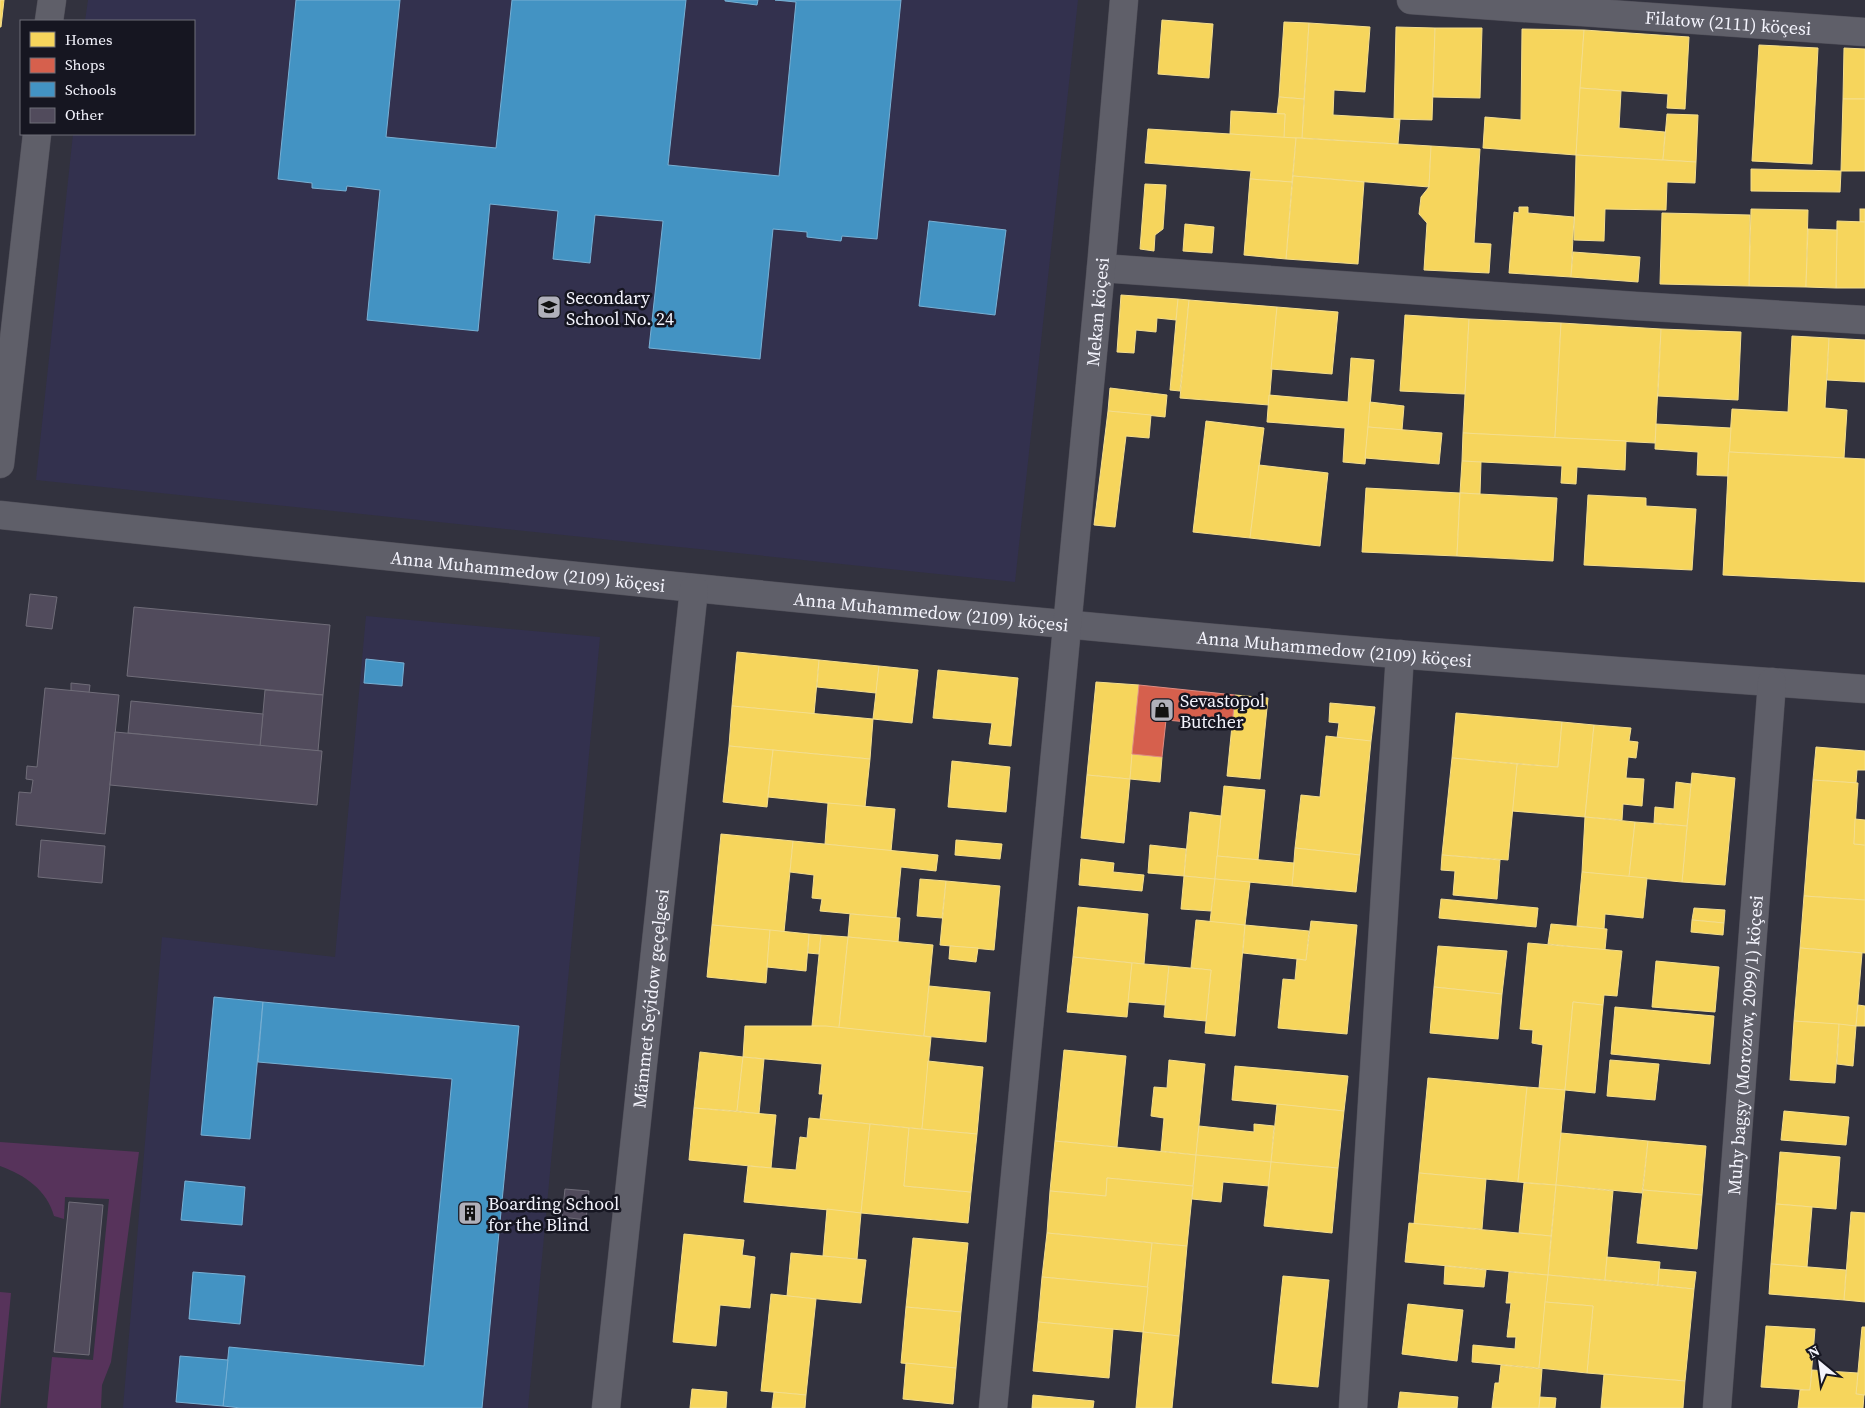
<svg xmlns="http://www.w3.org/2000/svg" width="1865" height="1408" viewBox="0 0 1865 1408" font-family="'Source Serif 4',serif">
  <style>
    .built { fill: #33314e }
    .green { fill: #57335b }
    .homes { fill: #f6d55c; stroke: #f5de8c }
    .shops { fill: #d6604d; stroke: #df8c82 }
    .schools { fill: #4393c3; stroke: #78b0d4 }
    .building { fill: #514b5c; stroke: #706d79 }
    .lines { fill: none; stroke-linecap: round; stroke-linejoin: round }
    .minor-casing { stroke: #4f4e58; stroke-width: 29 }
    .minor { stroke: #5f5f69; stroke-width: 28 }
    .labels { text-anchor: middle; dominant-baseline: central; stroke-width: 5; stroke-linejoin: round; paint-order: stroke }
    .street-label { font-size: 18px; fill: #f4f4fd; stroke: #161621 }
    .poi-label { font-size: 18px; fill: #f4f4fd; stroke: #161621; text-anchor: start }
  </style>
  <rect width="100%" height="100%" fill="#32323e"/>
  <g class="built">
    <polygon points="88,0 1078,0 1015,582 36,480 73,134 194,134 194,21 85,21"/>
    <polygon points="366,616 600,637 528,1408 123,1408 162,937 335,957"/>
  </g>
  <g class="green">
    <path d="M0 1142 139 1152 111 1362 102 1385 101 1408H47L52 1357 93 1360 109 1199 65 1197 64 1219 54 1216C47 1190 25 1175 0 1166Z"/>
    <polygon points="0,1292 11,1293 0,1408"/>
  </g>
  <g class="homes">
    <polygon points="0,0 4,0 1,27 0,27"/>
    <polygon points="1162,20 1213,24 1209,78 1158,74"/>
    <polygon points="1284,22 1309,23 1304,99 1279,97"/>
    <polygon points="1309,23 1370,27 1365,92 1334,90 1333,115 1400,119 1398,144 1302,138"/>
    <polygon points="1396,27 1435,28 1432,120 1394,119"/>
    <polygon points="1435,28 1482,28 1480,98 1433,97"/>
    <polygon points="1522,29 1584,30 1576,155 1483,148 1485,117 1521,120"/>
    <polygon points="1584,30 1689,37 1685,109 1667,108 1668,94 1580,88"/>
    <polygon points="1759,45 1818,48 1812,164 1752,161"/>
    <polygon points="1844,48 1865,49 1865,99 1843,99"/>
    <polygon points="1580,88 1621,91 1619,128 1665,132 1663,160 1576,155"/>
    <polygon points="1279,97 1304,99 1302,138 1284,138 1285,114 1277,114"/>
    <polygon points="1843,99 1865,99 1865,171 1841,171"/>
    <polygon points="1231,111 1285,114 1284,138 1230,134"/>
    <polygon points="1667,114 1698,115 1696,162 1663,160"/>
    <polygon points="1148,129 1296,138 1292,182 1250,179 1251,171 1145,163"/>
    <polygon points="1296,138 1431,146 1429,187 1293,176"/>
    <polygon points="1431,146 1480,149 1474,243 1491,244 1489,273 1424,270 1427,223 1419,214 1421,197 1429,187"/>
    <polygon points="1576,155 1696,162 1695,183 1667,182 1666,210 1605,209 1604,241 1574,240"/>
    <polygon points="1751,169 1841,171 1840,192 1751,191"/>
    <polygon points="1293,176 1364,182 1358,264 1286,259"/>
    <polygon points="1250,179 1292,182 1286,259 1244,255"/>
    <polygon points="1145,184 1166,185 1163,229 1155,235 1154,251 1140,249"/>
    <polygon points="1519,207 1528,207 1528,213 1574,217 1571,277 1509,273 1514,212 1519,213"/>
    <polygon points="1751,209 1808,210 1806,287 1749,286"/>
    <rect x="1860" y="209" width="5" height="13"/>
    <polygon points="1662,213 1750,215 1749,286 1660,284"/>
    <polygon points="1837,221 1865,222 1865,288 1836,288"/>
    <polygon points="1185,224 1214,227 1212,253 1183,251"/>
    <polygon points="1808,229 1837,230 1836,288 1806,287"/>
    <polygon points="1573,252 1640,257 1638,282 1571,277"/>
    <polygon points="1121,295 1178,299 1176,320 1157,318 1156,332 1136,330 1134,353 1117,352"/>
    <polygon points="1178,299 1189,300 1180,391 1170,390"/>
    <polygon points="1189,300 1277,307 1269,405 1180,398"/>
    <polygon points="1277,307 1338,312 1332,374 1271,369"/>
    <polygon points="1405,315 1469,319 1465,394 1400,391"/>
    <polygon points="1469,319 1561,323 1555,438 1463,433"/>
    <polygon points="1561,323 1661,329 1655,443 1555,438"/>
    <polygon points="1661,329 1741,332 1738,400 1658,396"/>
    <polygon points="1792,336 1829,338 1825,408 1847,410 1844,458 1729,452 1732,409 1788,412"/>
    <polygon points="1829,338 1865,340 1865,382 1827,380"/>
    <polygon points="1351,358 1374,360 1365,464 1343,462 1345,428 1267,422 1269,395 1348,402"/>
    <polygon points="1110,388 1167,395 1165,417 1108,411"/>
    <polygon points="1370,402 1404,406 1402,430 1368,427"/>
    <polygon points="1108,411 1151,415 1149,438 1126,436 1115,527 1094,525"/>
    <polygon points="1206,421 1264,428 1250,538 1193,532"/>
    <polygon points="1656,424 1731,428 1728,476 1697,475 1698,452 1655,449"/>
    <polygon points="1368,427 1442,433 1439,464 1365,458"/>
    <polygon points="1463,433 1626,441 1625,470 1577,467 1576,484 1561,483 1562,466 1462,461"/>
    <polygon points="1729,452 1865,459 1865,582 1723,575"/>
    <polygon points="1462,461 1481,462 1480,494 1460,493"/>
    <polygon points="1259,465 1328,473 1320,546 1250,538"/>
    <polygon points="1366,488 1460,493 1457,556 1362,552"/>
    <polygon points="1460,493 1557,498 1553,561 1457,556"/>
    <polygon points="1588,495 1646,498 1646,506 1696,509 1692,570 1584,565"/>
    <polygon points="737,652 819,660 814,714 732,706"/>
    <polygon points="819,660 879,666 876,693 817,687"/>
    <polygon points="879,666 918,670 912,723 873,719"/>
    <polygon points="938,670 1018,678 1011,746 989,744 992,723 933,718"/>
    <polygon points="1096,682 1139,685 1130,779 1087,775"/>
    <polygon points="1235,695 1268,698 1260,779 1227,776"/>
    <polygon points="1330,703 1375,707 1371,741 1337,738 1339,723 1329,722"/>
    <polygon points="732,706 873,719 870,759 729,746"/>
    <polygon points="1456,713 1562,722 1558,767 1452,758"/>
    <polygon points="1562,722 1594,725 1585,817 1512,811 1517,764 1558,767"/>
    <polygon points="1594,725 1631,728 1629,741 1638,742 1636,758 1628,757 1626,778 1644,779 1642,806 1623,804 1622,820 1585,817"/>
    <polygon points="1326,736 1371,741 1360,855 1295,848 1301,795 1320,797"/>
    <polygon points="729,746 773,750 767,807 723,802"/>
    <polygon points="1816,747 1865,751 1865,770 1857,770 1856,783 1813,780"/>
    <polygon points="773,750 870,759 865,807 768,797"/>
    <polygon points="1132,754 1162,757 1160,782 1130,779"/>
    <polygon points="1452,758 1517,764 1508,860 1442,855"/>
    <polygon points="952,761 1010,767 1006,812 948,807"/>
    <polygon points="1692,773 1735,778 1725,885 1682,882"/>
    <polygon points="1087,775 1130,779 1124,843 1081,838"/>
    <polygon points="1813,780 1858,783 1854,844 1865,845 1865,900 1804,896"/>
    <polygon points="1676,782 1691,784 1687,826 1654,823 1655,807 1674,809"/>
    <polygon points="1224,786 1265,790 1258,860 1217,856"/>
    <polygon points="828,803 895,809 891,851 825,844"/>
    <polygon points="1190,812 1221,816 1215,879 1184,876"/>
    <polygon points="1585,817 1635,822 1629,877 1582,872"/>
    <polygon points="1855,819 1865,820 1865,845 1854,844"/>
    <polygon points="1635,822 1687,826 1682,882 1629,877"/>
    <polygon points="721,834 793,841 784,932 712,925"/>
    <polygon points="956,840 1002,844 1000,859 955,855"/>
    <polygon points="793,841 938,855 936,871 901,867 896,918 820,911 822,899 812,898 814,875 790,872"/>
    <polygon points="1150,845 1186,849 1184,876 1148,873"/>
    <polygon points="1295,848 1360,855 1356,892 1292,886"/>
    <polygon points="1442,855 1500,860 1497,899 1453,895 1455,871 1441,870"/>
    <polygon points="1217,856 1294,863 1292,886 1215,879"/>
    <polygon points="1081,859 1114,863 1113,872 1144,875 1142,891 1079,885"/>
    <polygon points="1582,872 1647,878 1643,918 1605,914 1604,929 1577,926"/>
    <polygon points="1184,876 1215,879 1211,911 1181,909"/>
    <polygon points="920,879 946,881 942,918 917,916"/>
    <polygon points="1215,879 1250,882 1245,925 1210,922"/>
    <polygon points="946,881 1000,886 994,950 940,945"/>
    <polygon points="1804,896 1865,900 1865,953 1800,948"/>
    <polygon points="1441,899 1538,908 1536,927 1439,918"/>
    <polygon points="1078,907 1148,914 1144,964 1073,957"/>
    <polygon points="1694,908 1725,910 1724,923 1692,920"/>
    <polygon points="850,914 900,918 898,942 848,937"/>
    <polygon points="1196,920 1245,925 1235,1036 1205,1033 1211,970 1191,968"/>
    <polygon points="1692,920 1724,923 1723,935 1691,932"/>
    <polygon points="1311,921 1357,925 1347,1034 1278,1028 1283,979 1295,980 1297,959 1306,960"/>
    <polygon points="1551,924 1607,929 1605,950 1548,944"/>
    <polygon points="712,925 770,930 766,983 707,977"/>
    <polygon points="1245,925 1309,931 1306,960 1243,953"/>
    <polygon points="770,930 809,934 806,971 767,967"/>
    <polygon points="809,934 821,935 819,954 808,953"/>
    <polygon points="821,935 848,937 839,1028 812,1026"/>
    <polygon points="848,937 933,945 924,1036 839,1028"/>
    <polygon points="1528,943 1622,951 1617,996 1604,995 1603,1005 1573,1002 1565,1090 1539,1088 1543,1045 1532,1043 1533,1030 1520,1029"/>
    <polygon points="950,946 978,948 976,962 949,959"/>
    <polygon points="1438,946 1507,951 1502,994 1434,987"/>
    <polygon points="1800,948 1862,953 1856,1026 1794,1021"/>
    <polygon points="1073,957 1132,963 1127,1017 1067,1012"/>
    <polygon points="1656,961 1719,967 1715,1012 1652,1007"/>
    <polygon points="1132,963 1169,966 1165,1005 1128,1002"/>
    <polygon points="1169,966 1211,970 1206,1021 1164,1017"/>
    <polygon points="929,986 990,992 986,1042 924,1036"/>
    <polygon points="1434,987 1502,994 1498,1039 1430,1033"/>
    <polygon points="1573,1002 1603,1005 1595,1093 1565,1090"/>
    <polygon points="1858,1005 1865,1006 1865,1026 1856,1026"/>
    <polygon points="1615,1007 1714,1016 1710,1064 1611,1054"/>
    <polygon points="1794,1021 1839,1024 1835,1083 1790,1080"/>
    <polygon points="1839,1024 1856,1026 1853,1066 1837,1064"/>
    <polygon points="745,1026 826,1026 931,1037 922,1129 820,1119 823,1094 819,1094 822,1064 743,1057"/>
    <polygon points="1064,1050 1126,1056 1117,1147 1055,1141"/>
    <polygon points="700,1052 743,1057 737,1111 694,1108"/>
    <polygon points="743,1057 764,1059 759,1114 737,1111"/>
    <polygon points="1169,1060 1205,1064 1196,1155 1161,1151 1164,1118 1151,1116 1154,1087 1167,1088"/>
    <polygon points="1610,1060 1659,1064 1655,1100 1607,1096"/>
    <polygon points="928,1061 983,1067 977,1134 922,1129"/>
    <polygon points="1235,1066 1348,1076 1344,1111 1232,1100"/>
    <polygon points="1428,1078 1527,1087 1518,1182 1419,1173"/>
    <polygon points="1527,1087 1565,1090 1556,1185 1518,1182"/>
    <polygon points="1277,1104 1344,1111 1338,1168 1271,1162"/>
    <polygon points="694,1108 776,1115 771,1168 689,1160"/>
    <polygon points="1784,1111 1849,1117 1846,1145 1781,1140"/>
    <polygon points="809,1118 870,1124 861,1213 744,1202 748,1166 796,1170 800,1137 807,1138"/>
    <polygon points="870,1124 909,1128 904,1186 971,1192 968,1223 861,1213"/>
    <polygon points="1254,1124 1274,1126 1271,1162 1196,1155 1199,1126 1254,1132"/>
    <polygon points="909,1128 977,1134 971,1192 904,1186"/>
    <polygon points="1561,1133 1648,1141 1642,1193 1556,1185"/>
    <polygon points="1055,1141 1196,1155 1193,1186 1107,1178 1106,1196 1050,1191"/>
    <polygon points="1648,1141 1706,1146 1702,1195 1643,1190"/>
    <polygon points="1780,1152 1840,1157 1836,1209 1776,1204"/>
    <polygon points="1196,1155 1271,1162 1269,1186 1223,1182 1221,1202 1192,1199"/>
    <polygon points="1271,1162 1338,1168 1332,1233 1264,1226"/>
    <polygon points="1419,1173 1486,1179 1482,1229 1414,1224"/>
    <polygon points="1107,1178 1193,1186 1187,1246 1047,1233 1050,1191 1106,1196"/>
    <polygon points="1524,1183 1556,1185 1551,1236 1519,1233"/>
    <polygon points="1556,1185 1613,1191 1605,1280 1548,1275"/>
    <polygon points="1643,1190 1702,1195 1697,1249 1637,1243"/>
    <polygon points="1776,1204 1812,1207 1807,1267 1771,1264"/>
    <polygon points="827,1209 861,1213 857,1259 823,1256"/>
    <polygon points="1851,1212 1865,1213 1865,1302 1844,1300"/>
    <polygon points="1409,1223 1551,1236 1548,1275 1405,1262"/>
    <polygon points="1047,1233 1152,1243 1148,1287 1042,1277"/>
    <polygon points="684,1234 744,1240 742,1255 755,1257 750,1308 720,1305 716,1346 673,1342"/>
    <polygon points="913,1238 968,1243 961,1312 906,1307"/>
    <polygon points="1152,1243 1187,1246 1179,1336 1143,1332"/>
    <polygon points="791,1253 866,1260 861,1303 787,1296"/>
    <polygon points="1607,1257 1660,1262 1658,1285 1605,1280"/>
    <polygon points="1771,1264 1846,1270 1844,1300 1769,1294"/>
    <polygon points="1445,1266 1486,1270 1484,1287 1444,1284"/>
    <polygon points="1659,1269 1696,1272 1694,1289 1658,1285"/>
    <polygon points="1509,1272 1548,1275 1539,1368 1472,1362 1473,1345 1515,1349 1516,1337 1507,1337 1511,1303 1506,1303"/>
    <polygon points="1548,1275 1694,1289 1685,1381 1587,1373 1593,1306 1545,1302"/>
    <polygon points="1283,1276 1329,1280 1318,1387 1272,1383"/>
    <polygon points="1042,1277 1148,1287 1143,1332 1038,1322"/>
    <polygon points="771,1294 816,1299 806,1395 761,1391"/>
    <polygon points="1545,1302 1593,1306 1587,1373 1539,1368"/>
    <polygon points="1408,1304 1463,1310 1457,1361 1402,1354"/>
    <polygon points="906,1307 961,1312 956,1368 901,1363"/>
    <polygon points="1038,1322 1113,1329 1109,1378 1033,1371"/>
    <polygon points="1766,1326 1815,1329 1810,1390 1761,1387"/>
    <polygon points="1862,1327 1865,1327 1865,1395 1856,1394"/>
    <polygon points="1143,1332 1179,1336 1172,1408 1136,1408"/>
    <polygon points="906,1363 956,1368 953,1404 903,1399"/>
    <polygon points="1501,1365 1542,1369 1539,1408 1492,1408 1495,1383 1499,1383"/>
    <polygon points="1812,1370 1858,1373 1856,1394 1864,1395 1863,1408 1798,1408 1800,1390 1810,1390"/>
    <polygon points="1604,1374 1685,1381 1683,1408 1601,1408"/>
    <polygon points="692,1389 727,1392 726,1408 690,1408"/>
    <polygon points="774,1392 806,1395 805,1408 772,1408"/>
    <polygon points="1400,1392 1458,1397 1457,1408 1398,1408"/>
    <polygon points="1033,1395 1094,1401 1093,1408 1032,1408"/>
    <polygon points="1540,1397 1556,1398 1555,1408 1539,1408"/>
  </g>
  <polygon class="shops" points="1139,685 1235,695 1232,726 1166,720 1162,757 1132,754"/>
  <g class="schools">
    <polygon points="296,0 400,0 386,137 496,148 512,0 686,0 668,165 779,176 796,2 775,0 901,0 877,239 842,236 841,241 807,237 807,232 773,229 760,359 649,348 663,221 595,215 590,263 553,259 558,211 490,204 478,331 367,320 380,190 347,186 346,191 312,188 312,183 278,179"/>
    <polygon points="725,0 758,0 757,5 725,1"/>
    <polygon points="929,221 1006,230 995,315 919,306"/>
    <polygon points="366,659 404,663 402,686 364,683"/>
    <polygon points="214,997 263,1002 250,1139 201,1135"/>
    <polygon points="263,1002 519,1026 482,1408 241,1408 223,1406 229,1347 424,1366 452,1079 258,1062"/>
    <polygon points="185,1181 245,1187 242,1225 181,1220"/>
    <polygon points="193,1272 245,1276 240,1324 189,1319"/>
    <polygon points="180,1356 228,1360 223,1406 176,1402"/>
  </g>
  <g class="building">
    <polygon points="30,594 57,597 52,629 26,626"/>
    <polygon points="134,607 330,625 323,695 127,676"/>
    <polygon points="71,683 90,685 89,693 71,691"/>
    <polygon points="45,688 119,695 105,834 16,825 19,792 31,793 33,780 26,779 27,766 37,767"/>
    <polygon points="265,690 323,695 318,751 260,746"/>
    <polygon points="131,701 263,714 260,746 128,733"/>
    <polygon points="115,732 322,751 317,805 110,785"/>
    <polygon points="41,840 105,846 102,883 38,877"/>
    <polygon points="565,1189 589,1191 586,1220 562,1217"/>
    <polygon points="69,1202 103,1205 89,1355 54,1352"/>
  </g>
  <g class="lines">
    <g class="minor-casing">
      <g id="minor">
        <path id="s1" d="M1411 0 1865 32"/>
        <polyline points="49,21 52,0"/>
        <polyline points="1101,268 1636,306 1865,320"/>
        <polyline points="0,464 37,134"/>
        <path id="s2" d="M0 515C465 565 930 614 1396 654 1552 667 1709 677 1865 689"/>
        <path id="s3" d="M606 1408 694 589"/>
        <path id="s4" d="M993 1408 1101 268 1124 0"/>
        <polyline points="1353,1408 1400,654"/>
        <path id="s5" d="M1717 1408 1772 682"/>
      </g>
    </g>
    <use href="#minor" class="minor"/>
  </g>
  <defs>
    <g id="school-square" transform="scale(1.25)"><rect x="-9" y="-9" width="18" height="18" rx="4" fill="#b0b0ba" stroke="#161621"/><path d="M0-5L7-2L0 1L-7-2ZM-4 1L0 2.5L4 1V4Q0 6-4 4Z" fill="#111"/></g>
    <g id="shop-square" transform="scale(1.25)"><rect x="-9" y="-9" width="18" height="18" rx="4" fill="#b0b0ba" stroke="#161621"/><path d="M-5-2.5h2.3a2.7 3.5 0 0 1 5.4 0H5L5.5 6h-11ZM-1.5-2.5h3a1.5 2.3 0 0 0-3 0Z" fill="#111"/></g>
    <g id="building-square" transform="scale(1.25)"><rect x="-9" y="-9" width="18" height="18" rx="4" fill="#b0b0ba" stroke="#161621"/><path d="M-4-6H4V6H1V3H-1V6H-4ZM-2.5-4.3h1.7v1.8h-1.7ZM.8-4.3h1.7v1.8H.8ZM-2.5-1h1.7V.8h-1.7ZM.8-1h1.7V.8H.8Z" fill="#111"/></g>
  </defs>
  <g fill-rule="evenodd">
    <use href="#school-square" x="549" y="307"/>
    <use href="#shop-square" x="1162" y="710"/>
    <use href="#building-square" x="470" y="1213"/>
  </g>
  <g class="labels">
    <g class="street-label">
      <text stroke="none"><textPath href="#s1" startOffset="318">Filatow (2111) köçesi</textPath></text>
      <text stroke="none"><textPath href="#s4" startOffset="1101">Mekan köçesi</textPath></text>
      <text stroke="none"><textPath href="#s2" startOffset="531">Anna Muhammedow (2109) köçesi</textPath></text>
      <text stroke="none"><textPath href="#s2" startOffset="936">Anna Muhammedow (2109) köçesi</textPath></text>
      <text stroke="none"><textPath href="#s2" startOffset="1341">Anna Muhammedow (2109) köçesi</textPath></text>
      <text stroke="none"><textPath href="#s3" startOffset="412">Mämmet Seýidow geçelgesi</textPath></text>
      <text stroke="none"><textPath href="#s5" startOffset="364">Muhy bagşy (Morozow, 2099/1) köçesi</textPath></text>
    </g>
    <g class="poi-label">
      <text x="566" y="297">Secondary<tspan x="566" dy="21">School No. 24</tspan></text>
      <text x="1180" y="700">Sevastopol<tspan x="1180" dy="21">Butcher</tspan></text>
      <text x="488" y="1203">Boarding School<tspan x="488" dy="21">for the Blind</tspan></text>
    </g>
  </g>
  <rect x="20" y="20" width="175" height="115" fill="#161621" stroke="#6f6f79"/>
  <rect x="30" y="32" width="25" height="15" fill="#f6d55c" stroke="#6f6f79"/>
  <text x="65" y="45" font-size="15" fill="#f4f4fd">Homes</text>
  <rect x="30" y="58" width="25" height="15" fill="#d6604d" stroke="#6f6f79"/>
  <text x="65" y="70" font-size="15" fill="#f4f4fd">Shops</text>
  <rect x="30" y="82" width="25" height="15" fill="#4393c3" stroke="#6f6f79"/>
  <text x="65" y="95" font-size="15" fill="#f4f4fd">Schools</text>
  <rect x="30" y="108" width="25" height="15" fill="#514b5c" stroke="#6f6f79"/>
  <text x="65" y="120" font-size="15" fill="#f4f4fd">Other</text>
  <g transform="translate(1820 1363) rotate(331)" stroke="#161621" stroke-width="4" paint-order="stroke">
  <path d="M0-4L9 19L0 12L-9 19Z" fill="#f4f4fd"/>
  <text y="-8" font-size="14" font-weight="bold" text-anchor="middle" fill="#f4f4fd">N</text>
  </g>
</svg>
